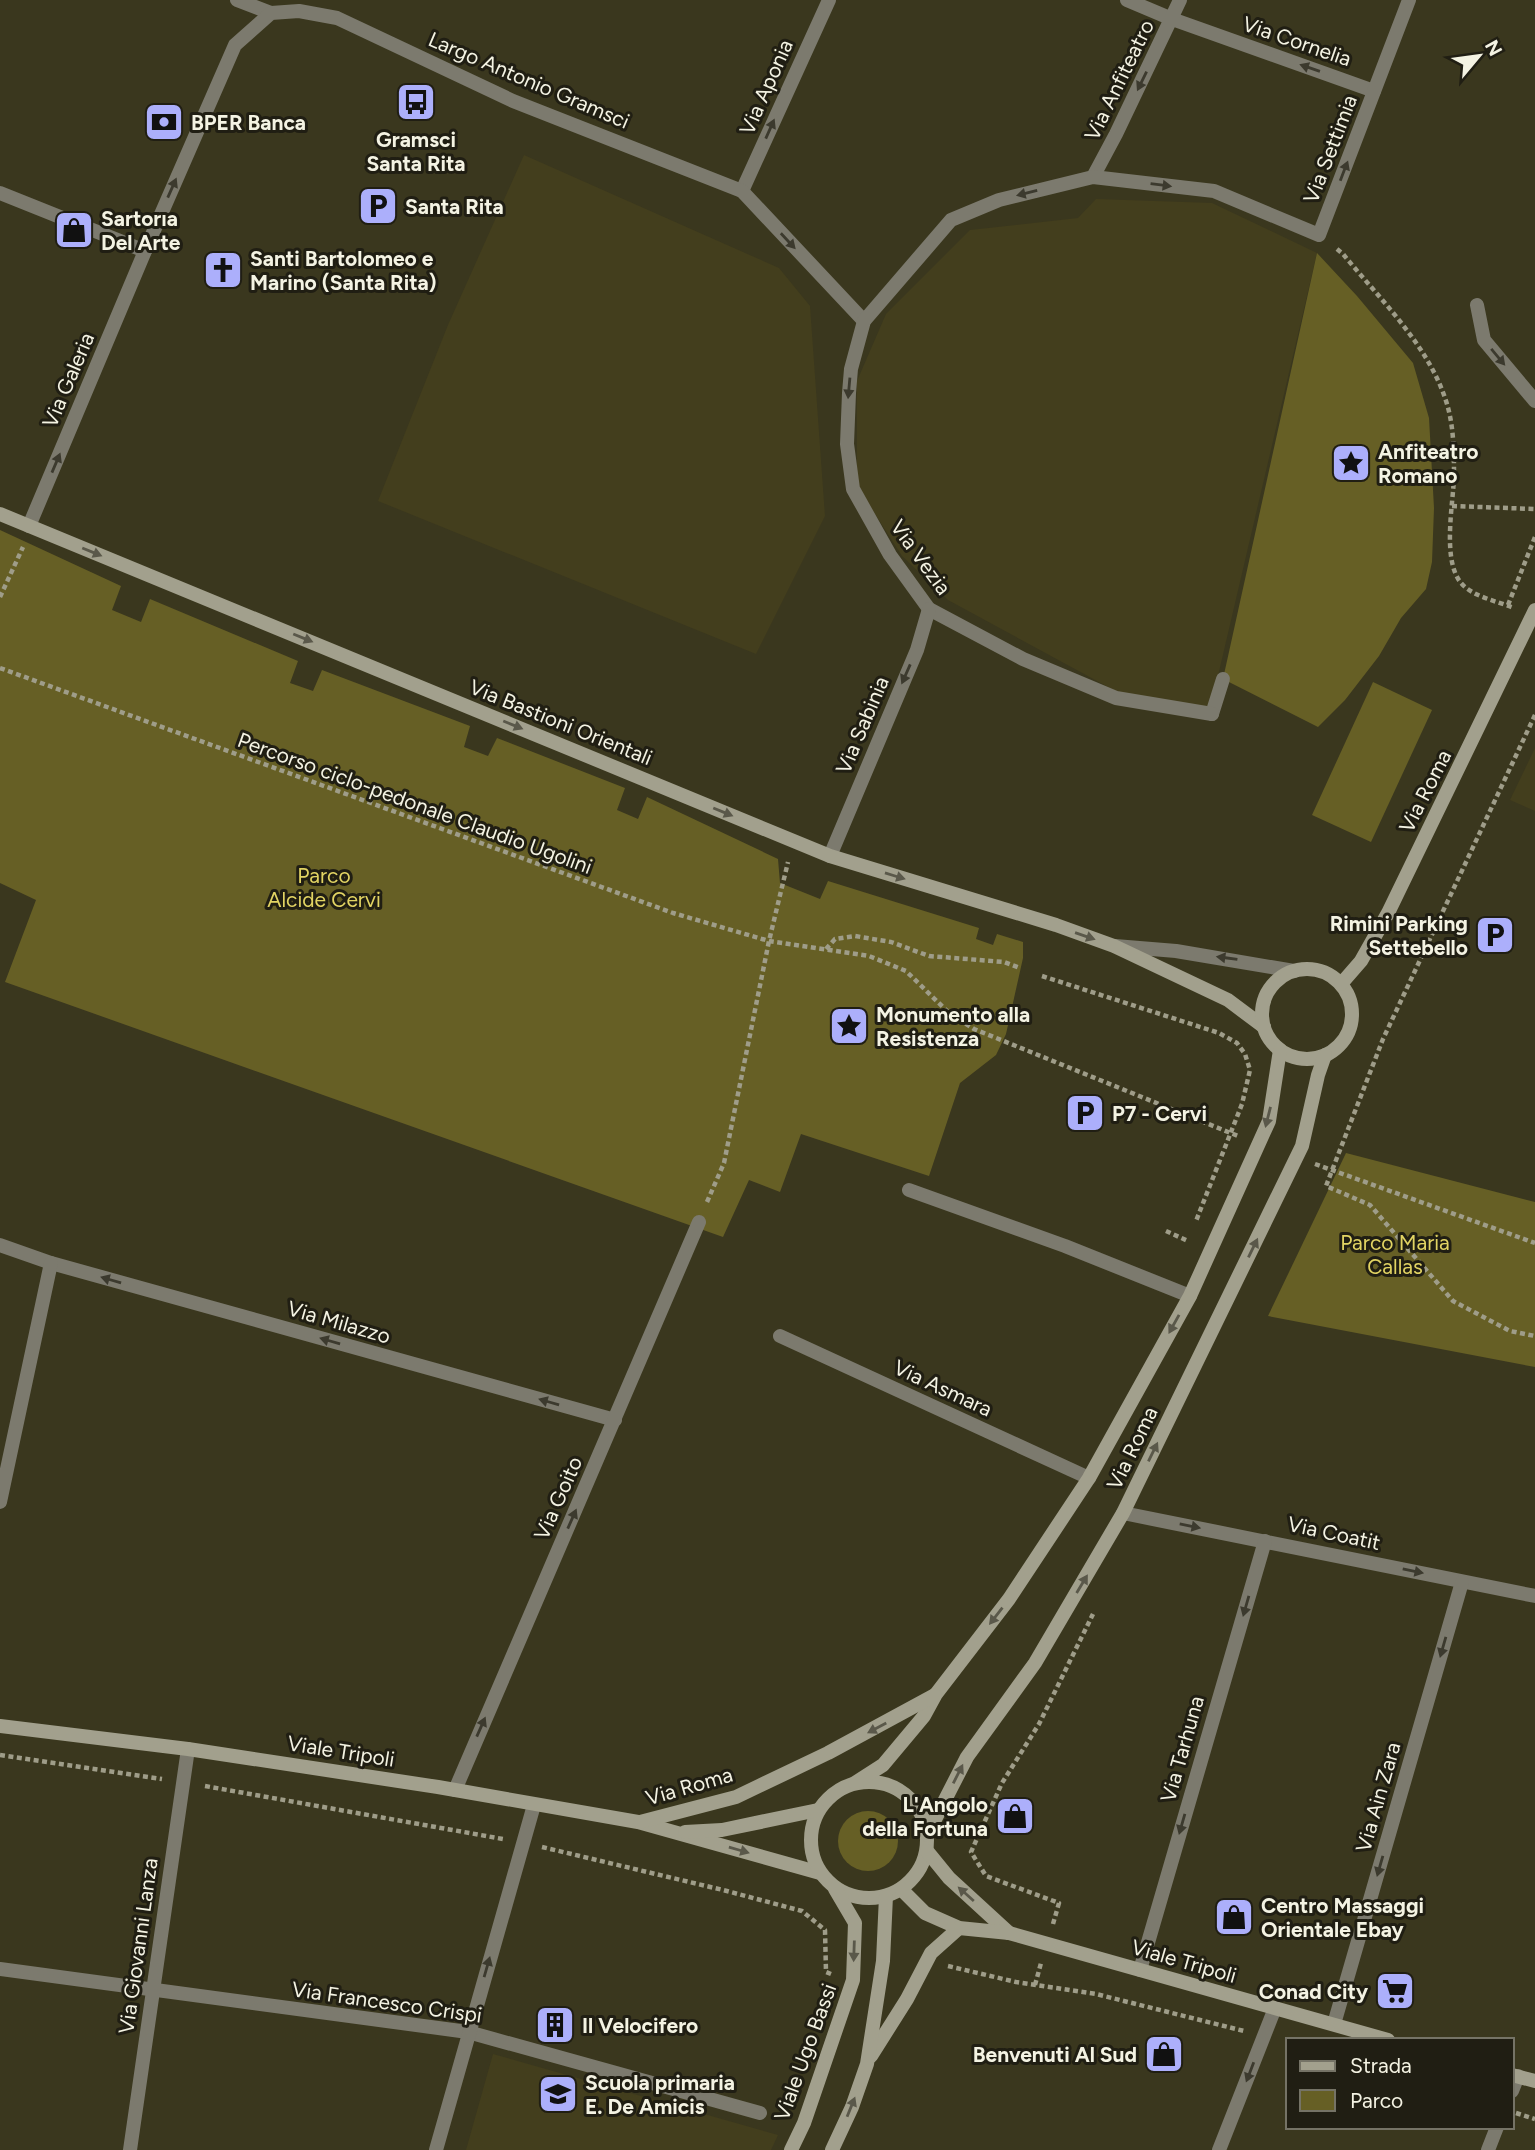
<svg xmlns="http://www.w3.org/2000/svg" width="1535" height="2150" viewBox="0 0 1535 2150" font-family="Figtree,sans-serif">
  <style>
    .built { fill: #433e1d }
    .green { fill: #665f25 }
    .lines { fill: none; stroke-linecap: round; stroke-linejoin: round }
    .path { stroke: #9f9d89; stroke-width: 4.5; stroke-dasharray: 5 3.5; stroke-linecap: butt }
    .lane { stroke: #7c7a6e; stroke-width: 14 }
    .street { stroke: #7c7a6e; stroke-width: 14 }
    .secondary { stroke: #a2a08d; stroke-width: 14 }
    .oneway { fill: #3c3a2e }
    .oneway2 { fill: #5a584a }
    .labels { text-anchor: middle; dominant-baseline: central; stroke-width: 6; stroke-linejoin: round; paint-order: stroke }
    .street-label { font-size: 21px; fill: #f4f3e3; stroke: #201e13 }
    .poi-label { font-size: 21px; font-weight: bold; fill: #f4f3e3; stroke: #201e13; text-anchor: start }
    .park-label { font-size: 21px; fill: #e2d463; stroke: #201e13 }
  </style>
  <rect width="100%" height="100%" fill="#3a371e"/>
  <g class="built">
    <polygon points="524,155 779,268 810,306 825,516 756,654 378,501 448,325"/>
    <polygon points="1096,199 1212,203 1317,253 1210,710 1121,694 948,600 902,556 857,486 857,381 886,314 970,230 1078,218"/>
    <polygon points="1535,748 1535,811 1510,800"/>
    <polygon points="493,2054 778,2135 771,2150 466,2150"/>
  </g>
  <g class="green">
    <polygon points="1317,253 1357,296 1413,363 1429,418 1434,508 1432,562 1426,589 1401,618 1379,656 1345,700 1318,727 1223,679"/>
    <polygon points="0,530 121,586 112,610 141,622 150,599 298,661 290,683 313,691 322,670 470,726 464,747 488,756 497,738 625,788 617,810 638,819 647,797 778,859 780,883 820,899 828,881 979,928 976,939 993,945 997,934 1023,942 1023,958 1006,1034 996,1055 960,1083 929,1176 801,1134 780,1192 749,1180 723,1237 5,982 36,900 0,883"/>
    <polygon points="1373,682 1432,710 1371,842 1312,815"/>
    <polygon points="1346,1153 1535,1202 1535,1367 1268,1316"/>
    <circle cx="868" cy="1841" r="30"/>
  </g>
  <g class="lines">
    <g class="path">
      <path d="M1337 249 1343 254C1379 298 1427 344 1445 398 1454 423 1454 451 1454 477 1453 505 1442 560 1461 583 1473 597 1497 601 1514 608"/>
      <polyline points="1452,506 1535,509"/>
      <polyline points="0,597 23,547"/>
      <polyline points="1508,605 1535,537"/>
      <polyline points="0,668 673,913 769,941 869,956 906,971 949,1013 974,1029 1238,1136"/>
      <polyline points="1535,715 1383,1039 1326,1186 1370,1205 1453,1301 1510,1331 1535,1336"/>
      <polyline points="826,949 835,939 855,936 891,942 929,956 1004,962 1020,968"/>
      <polyline points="1042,976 1219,1033 1237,1043 1245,1054 1250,1070 1242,1104 1196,1221"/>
      <polyline points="1315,1164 1535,1243"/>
      <polyline points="707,1202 724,1163 769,941 788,862"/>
      <polyline points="1166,1231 1188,1241"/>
      <polyline points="0,1755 162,1779"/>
      <polyline points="205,1786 503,1839"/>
      <polyline points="542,1847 723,1890 802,1911 825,1930 826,1972 831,1974"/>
      <polyline points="1053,1924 1059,1903 986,1876 971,1852 1002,1783 1039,1724 1093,1614"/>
      <polyline points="948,1966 1016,1982 1096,1994 1244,2031"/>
      <polyline points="1035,1985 1041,1963"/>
      <polyline points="1516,2113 1535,2119"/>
    </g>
    <g class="lane">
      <polyline points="1477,305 1484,340 1535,401"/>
      <polyline points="1212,714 1223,679"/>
      <polyline points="1115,946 1176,951 1294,971"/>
    </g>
    <g class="street">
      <polyline points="237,0 271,13"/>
      <polyline points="1127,0 1172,19 1374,91"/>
      <polyline points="1093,177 1116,134 1180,0"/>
      <polyline points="742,191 829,0"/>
      <polyline points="0,193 145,251"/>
      <polyline points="29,526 145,251 235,45 271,13 299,11 337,18 513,101 742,191 864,321"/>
      <polyline points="1212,714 1116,698 1023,659 929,609 890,555 853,489 847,444 849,393 851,369 864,321 951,220 999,200 1093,177 1214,191 1319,235 1409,0"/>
      <polyline points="830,856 917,650 929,609"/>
      <polyline points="909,1190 1065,1246 1190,1296"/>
      <polyline points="0,1245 51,1263 615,1420"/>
      <polyline points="780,1336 1089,1478"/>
      <polyline points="0,1502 51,1263"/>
      <polyline points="1123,1513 1535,1596"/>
      <polyline points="455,1790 699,1222"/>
      <polyline points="0,1969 468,2032 760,2113"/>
      <polyline points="1140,1970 1265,1541"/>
      <polyline points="1334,2024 1462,1582"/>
      <polyline points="1512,2091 1518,2076"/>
      <polyline points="130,2150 188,1749"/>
      <polyline points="436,2150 534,1805"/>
      <polyline points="1219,2150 1275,2008"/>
      <polyline points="1488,2150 1497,2127"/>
    </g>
    <g class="secondary">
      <polyline points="0,514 830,856 1056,925 1114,946 1228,1000 1264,1027"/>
      <circle cx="1307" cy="1014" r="45"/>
      <polyline points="1341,984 1361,961 1388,913 1535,610"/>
      <polyline points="0,1726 188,1749 438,1787 638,1822 820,1873"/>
      <circle cx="869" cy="1840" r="58"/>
      <polyline points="855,1783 883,1765 924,1716 936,1694 1009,1599 1089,1478 1190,1296 1269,1121 1280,1050"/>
      <polyline points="640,1822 736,1797 828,1753 935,1695"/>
      <polyline points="685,1832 722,1830 818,1810"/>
      <polyline points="927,1835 967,1757 1035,1663 1123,1513 1302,1146 1318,1075 1325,1055"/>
      <polyline points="927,1851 949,1878 1009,1933"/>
      <polyline points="901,1889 925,1913 959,1928 1009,1933 1388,2040"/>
      <polyline points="871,2056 907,1999 931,1953 959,1928"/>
      <polyline points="1512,2075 1535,2081"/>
      <polyline points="791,2150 804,2123 853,1980 855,1923 835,1889"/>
      <polyline points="832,2150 852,2107 867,2064 883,1961 886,1896"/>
    </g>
  </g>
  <defs><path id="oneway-solid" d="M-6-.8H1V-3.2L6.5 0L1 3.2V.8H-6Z" transform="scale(1.75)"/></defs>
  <g class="oneway">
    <use href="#oneway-solid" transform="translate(1310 68) rotate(-161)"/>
    <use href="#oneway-solid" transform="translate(1142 81) rotate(116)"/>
    <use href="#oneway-solid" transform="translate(770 129) rotate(-66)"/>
    <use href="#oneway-solid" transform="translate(1344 171) rotate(-69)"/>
    <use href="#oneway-solid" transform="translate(1161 185) rotate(7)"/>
    <use href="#oneway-solid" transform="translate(172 188) rotate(-66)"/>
    <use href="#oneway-solid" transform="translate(1027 193) rotate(166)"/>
    <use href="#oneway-solid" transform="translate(788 241) rotate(47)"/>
    <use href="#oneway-solid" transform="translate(1498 357) rotate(50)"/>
    <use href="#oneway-solid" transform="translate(849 388) rotate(95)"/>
    <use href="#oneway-solid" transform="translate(56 463) rotate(-67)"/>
    <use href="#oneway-solid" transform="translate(906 674) rotate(114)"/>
    <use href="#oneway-solid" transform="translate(1227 958) rotate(-172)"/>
    <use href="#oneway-solid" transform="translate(111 1280) rotate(-164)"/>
    <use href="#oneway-solid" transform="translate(330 1341) rotate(-164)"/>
    <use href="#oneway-solid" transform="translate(549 1402) rotate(-164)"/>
    <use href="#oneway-solid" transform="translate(572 1519) rotate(-66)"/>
    <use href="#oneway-solid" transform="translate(1190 1526) rotate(11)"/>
    <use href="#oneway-solid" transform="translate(1413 1571) rotate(12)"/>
    <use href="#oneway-solid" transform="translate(1246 1606) rotate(106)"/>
    <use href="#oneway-solid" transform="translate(1443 1647) rotate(106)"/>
    <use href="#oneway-solid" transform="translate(481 1727) rotate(-66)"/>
    <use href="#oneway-solid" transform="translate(1182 1824) rotate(106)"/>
    <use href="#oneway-solid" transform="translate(1380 1866) rotate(106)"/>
    <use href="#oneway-solid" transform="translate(487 1967) rotate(-74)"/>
    <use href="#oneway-solid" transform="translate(1250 2072) rotate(111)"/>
  </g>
  <g class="oneway2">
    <use href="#oneway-solid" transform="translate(92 552) rotate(22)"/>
    <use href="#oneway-solid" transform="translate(303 638) rotate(22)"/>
    <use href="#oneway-solid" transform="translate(513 725) rotate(22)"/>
    <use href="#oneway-solid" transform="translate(723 812) rotate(22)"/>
    <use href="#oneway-solid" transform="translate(895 876) rotate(17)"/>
    <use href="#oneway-solid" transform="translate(1085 936) rotate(19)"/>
    <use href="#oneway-solid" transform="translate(1268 1117) rotate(104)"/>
    <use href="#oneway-solid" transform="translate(1253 1248) rotate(-64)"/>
    <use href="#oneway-solid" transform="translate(1174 1324) rotate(119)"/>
    <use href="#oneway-solid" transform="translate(1153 1452) rotate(-64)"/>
    <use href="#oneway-solid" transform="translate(1082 1584) rotate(-59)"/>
    <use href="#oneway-solid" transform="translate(996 1616) rotate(128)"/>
    <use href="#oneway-solid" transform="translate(877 1728) rotate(152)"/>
    <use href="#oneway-solid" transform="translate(958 1774) rotate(-63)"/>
    <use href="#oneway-solid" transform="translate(739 1850) rotate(16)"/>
    <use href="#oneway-solid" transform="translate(966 1894) rotate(-138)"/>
    <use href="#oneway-solid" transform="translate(854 1951) rotate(92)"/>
    <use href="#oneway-solid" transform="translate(851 2107) rotate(-68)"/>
  </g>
  <defs>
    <g id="bus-square" transform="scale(2.0125)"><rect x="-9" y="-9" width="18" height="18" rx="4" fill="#acaffb" stroke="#201e13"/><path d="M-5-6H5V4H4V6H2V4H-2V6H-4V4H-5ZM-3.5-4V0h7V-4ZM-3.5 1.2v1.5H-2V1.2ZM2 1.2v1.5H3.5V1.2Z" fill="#111"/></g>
    <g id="bank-square" transform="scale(2.0125)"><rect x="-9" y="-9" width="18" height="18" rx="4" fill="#acaffb" stroke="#201e13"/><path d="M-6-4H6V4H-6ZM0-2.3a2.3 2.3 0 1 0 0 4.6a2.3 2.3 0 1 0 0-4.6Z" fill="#111"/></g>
    <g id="parking-square" transform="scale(2.0125)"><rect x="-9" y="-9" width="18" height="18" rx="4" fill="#acaffb" stroke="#201e13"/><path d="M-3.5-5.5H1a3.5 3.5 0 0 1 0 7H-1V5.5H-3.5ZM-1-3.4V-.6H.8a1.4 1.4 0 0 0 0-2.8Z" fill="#111"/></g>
    <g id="shop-square" transform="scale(2.0125)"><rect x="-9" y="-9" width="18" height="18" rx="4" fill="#acaffb" stroke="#201e13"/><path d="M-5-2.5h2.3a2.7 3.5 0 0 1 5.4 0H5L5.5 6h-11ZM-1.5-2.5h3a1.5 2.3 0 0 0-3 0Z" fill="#111"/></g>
    <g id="church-square" transform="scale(2.0125)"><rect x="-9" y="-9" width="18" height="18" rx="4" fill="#acaffb" stroke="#201e13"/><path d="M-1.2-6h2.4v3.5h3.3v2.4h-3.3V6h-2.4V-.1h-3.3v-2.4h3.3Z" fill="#111"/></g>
    <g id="sight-square" transform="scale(2.0125)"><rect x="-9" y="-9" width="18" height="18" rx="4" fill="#acaffb" stroke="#201e13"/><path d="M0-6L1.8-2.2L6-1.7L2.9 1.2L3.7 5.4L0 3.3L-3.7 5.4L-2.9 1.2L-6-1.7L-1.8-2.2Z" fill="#111"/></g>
    <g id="supermarket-square" transform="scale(2.0125)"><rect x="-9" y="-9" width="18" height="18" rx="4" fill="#acaffb" stroke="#201e13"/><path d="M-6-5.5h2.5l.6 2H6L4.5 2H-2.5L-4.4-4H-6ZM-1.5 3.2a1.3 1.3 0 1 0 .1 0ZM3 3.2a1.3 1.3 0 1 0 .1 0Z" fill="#111"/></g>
    <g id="building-square" transform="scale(2.0125)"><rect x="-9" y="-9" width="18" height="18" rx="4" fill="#acaffb" stroke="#201e13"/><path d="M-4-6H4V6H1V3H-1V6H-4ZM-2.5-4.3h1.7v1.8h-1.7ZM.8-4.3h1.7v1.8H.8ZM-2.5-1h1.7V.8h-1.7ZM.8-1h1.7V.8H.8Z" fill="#111"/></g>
    <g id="school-square" transform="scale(2.0125)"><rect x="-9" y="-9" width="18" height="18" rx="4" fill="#acaffb" stroke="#201e13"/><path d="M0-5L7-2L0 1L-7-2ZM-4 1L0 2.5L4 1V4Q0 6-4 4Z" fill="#111"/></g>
  </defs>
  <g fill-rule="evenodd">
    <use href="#bus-square" x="416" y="102"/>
    <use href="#bank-square" x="164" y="122"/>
    <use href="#parking-square" x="378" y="206"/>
    <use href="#shop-square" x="74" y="230"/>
    <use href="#church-square" x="223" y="270"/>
    <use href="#sight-square" x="1351" y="463"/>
    <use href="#parking-square" x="1495" y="935"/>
    <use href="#sight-square" x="849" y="1026"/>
    <use href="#parking-square" x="1085" y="1113"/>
    <use href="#shop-square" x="1015" y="1816"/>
    <use href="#shop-square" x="1234" y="1917"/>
    <use href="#supermarket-square" x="1395" y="1991"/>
    <use href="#building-square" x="555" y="2025"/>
    <use href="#shop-square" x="1164" y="2054"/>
    <use href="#school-square" x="558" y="2094"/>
  </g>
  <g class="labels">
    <g class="street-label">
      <text transform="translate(1297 41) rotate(19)">Via Cornelia</text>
      <text transform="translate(529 80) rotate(23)">Largo Antonio Gramsci</text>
      <text transform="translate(1119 80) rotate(-64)">Via Anfiteatro</text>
      <text transform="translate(766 87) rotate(-66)">Via Aponia</text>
      <text transform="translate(1330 149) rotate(-69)">Via Settimia</text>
      <text transform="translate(68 380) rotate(-67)">Via Galeria</text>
      <text transform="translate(921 557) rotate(54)">Via Vezia</text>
      <text transform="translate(561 722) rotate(22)">Via Bastioni Orientali</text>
      <text transform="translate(862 725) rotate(-67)">Via Sabinia</text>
      <text transform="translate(1425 791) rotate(-63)">Via Roma</text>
      <text transform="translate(415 803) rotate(20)">Percorso ciclo-pedonale Claudio Ugolini</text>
      <text transform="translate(339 1322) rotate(16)">Via Milazzo</text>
      <text transform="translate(943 1388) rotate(25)">Via Asmara</text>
      <text transform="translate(1132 1448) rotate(-64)">Via Roma</text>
      <text transform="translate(558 1498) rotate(-66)">Via Goito</text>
      <text transform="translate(1334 1533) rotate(12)">Via Coatit</text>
      <text transform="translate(1182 1749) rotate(-74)">Via Tarhuna</text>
      <text transform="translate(341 1751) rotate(9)">Viale Tripoli</text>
      <text transform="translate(689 1786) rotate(-16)">Via Roma</text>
      <text transform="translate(1378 1797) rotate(-74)">Via Ain Zara</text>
      <text transform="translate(138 1946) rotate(-82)">Via Giovanni Lanza</text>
      <text transform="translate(1184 1961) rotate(16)">Viale Tripoli</text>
      <text transform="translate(387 2002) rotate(8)">Via Francesco Crispi</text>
      <text transform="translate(805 2052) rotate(-70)">Viale Ugo Bassi</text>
    </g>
    <g class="poi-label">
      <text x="191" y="122">BPER Banca</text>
      <text x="416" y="139" text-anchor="middle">Gramsci<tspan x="416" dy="24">Santa Rita</tspan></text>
      <text x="405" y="206">Santa Rita</text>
      <text x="101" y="218">Sartorıa<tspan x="101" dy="24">Del Arte</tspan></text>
      <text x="250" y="258">Santi Bartolomeo e<tspan x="250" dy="24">Marino (Santa Rita)</tspan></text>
      <text x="1378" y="451">Anfiteatro<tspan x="1378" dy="24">Romano</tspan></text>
      <text x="1468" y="923" text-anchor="end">Rimini Parking<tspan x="1468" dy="24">Settebello</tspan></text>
      <text x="876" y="1014">Monumento alla<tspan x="876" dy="24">Resistenza</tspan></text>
      <text x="1112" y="1113">P7 - Cervi</text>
      <text x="988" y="1804" text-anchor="end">L'Angolo<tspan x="988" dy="24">della Fortuna</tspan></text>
      <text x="1261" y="1905">Centro Massaggi<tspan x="1261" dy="24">Orientale Ebay</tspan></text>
      <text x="1368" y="1991" text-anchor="end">Conad City</text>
      <text x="582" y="2025">Il Velocifero</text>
      <text x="1137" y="2054" text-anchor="end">Benvenuti Al Sud</text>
      <text x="585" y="2082">Scuola primaria<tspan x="585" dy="24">E. De Amicis</tspan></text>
    </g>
    <g class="park-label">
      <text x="324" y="875">Parco<tspan x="324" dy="24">Alcide Cervi</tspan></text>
      <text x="1395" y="1242">Parco Maria<tspan x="1395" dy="24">Callas</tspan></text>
    </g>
  </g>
  <rect x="1286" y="2038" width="228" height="91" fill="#201e13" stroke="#757366" stroke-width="2"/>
  <rect x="1300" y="2061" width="35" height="10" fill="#a2a08d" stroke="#757366" stroke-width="2"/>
  <text x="1350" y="2073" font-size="21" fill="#f4f3e3">Strada</text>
  <rect x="1300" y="2090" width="35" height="21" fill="#665f25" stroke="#757366" stroke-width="2"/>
  <text x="1350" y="2108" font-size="21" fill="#f4f3e3">Parco</text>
  <g transform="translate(1479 56) rotate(61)" stroke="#201e13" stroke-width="5" paint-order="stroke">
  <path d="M0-5L12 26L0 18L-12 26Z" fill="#f4f3e3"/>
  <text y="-10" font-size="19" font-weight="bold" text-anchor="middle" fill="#f4f3e3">N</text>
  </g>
</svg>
